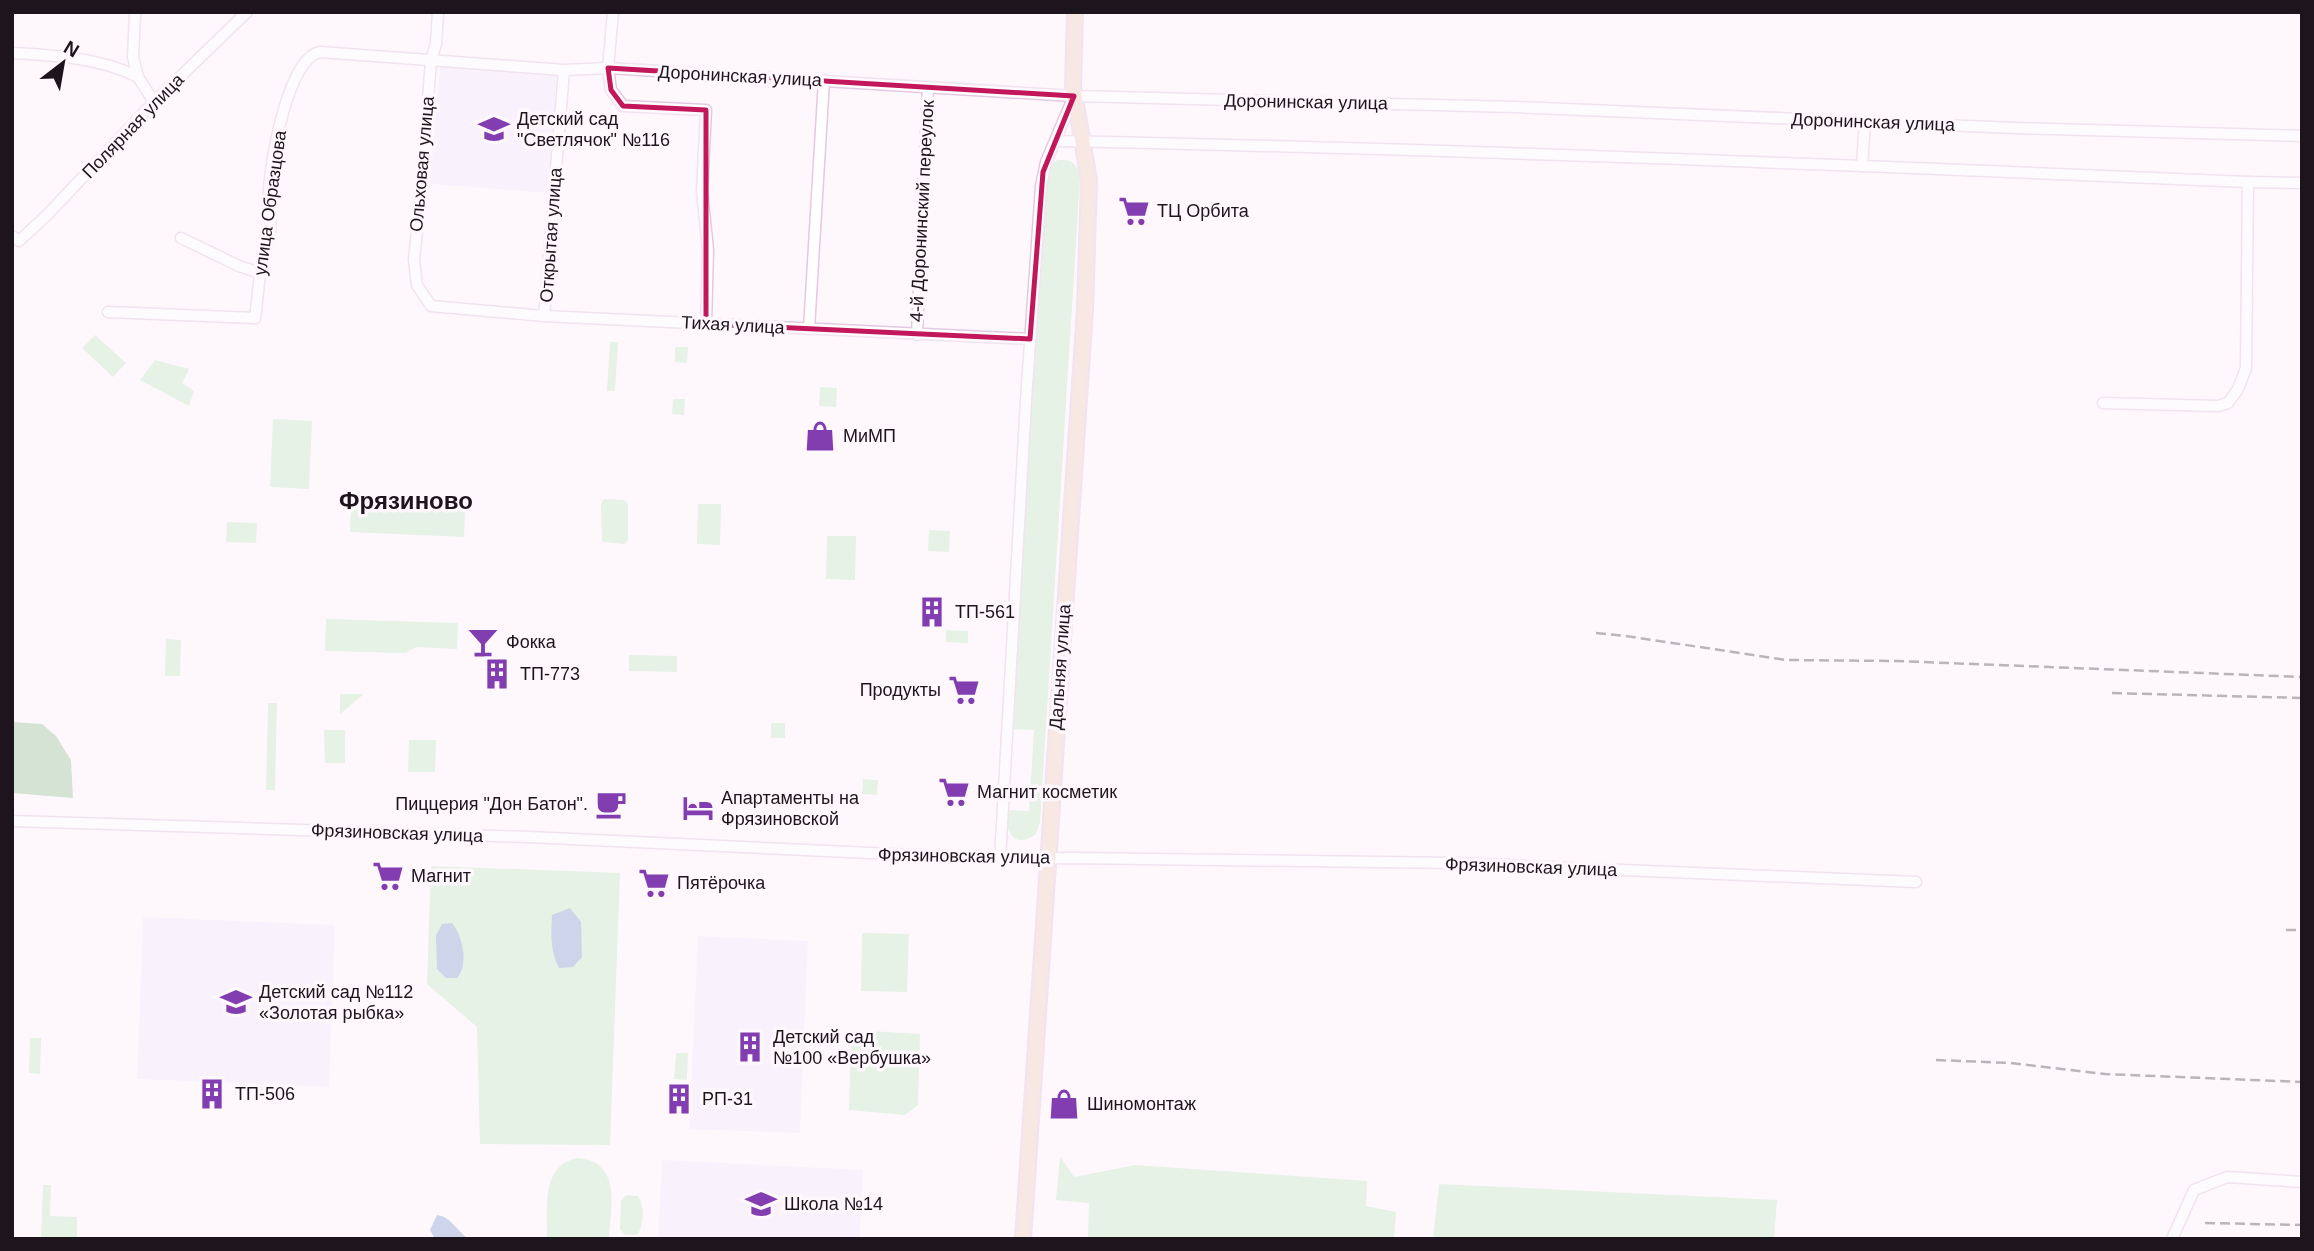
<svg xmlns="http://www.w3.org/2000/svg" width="2314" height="1251" viewBox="0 0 2314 1251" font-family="Arial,sans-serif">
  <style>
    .education { fill: #f4ecfd }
    .green { fill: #caebc9 }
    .forest { fill: #a5c9a3 }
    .water { fill: #94aad3 }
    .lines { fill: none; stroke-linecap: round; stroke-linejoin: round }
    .street-casing { stroke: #e3c9e1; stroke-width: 13 }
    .secondary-casing { stroke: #e3c9e1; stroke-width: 18 }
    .street { stroke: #fff; stroke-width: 10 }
    .secondary { stroke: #f2d6c4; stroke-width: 14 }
    .rail { stroke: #6c646c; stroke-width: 2.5; stroke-dasharray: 10 5; stroke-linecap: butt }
    .marked { fill: none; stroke: #c2185b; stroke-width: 5; stroke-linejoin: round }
    .labels { text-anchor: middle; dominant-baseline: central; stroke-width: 7; stroke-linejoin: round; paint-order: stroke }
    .street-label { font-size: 18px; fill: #1d141d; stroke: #fef8fd }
    .poi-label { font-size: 18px; fill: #1d141d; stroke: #fef8fd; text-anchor: start }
    .district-label { font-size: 24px; font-weight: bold; fill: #1d141d; stroke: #fef8fd }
  </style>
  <rect width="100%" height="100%" fill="#fef8fd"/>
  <g class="education">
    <polygon points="440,65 557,75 548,193 430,184"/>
    <polygon points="143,917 335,925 329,1087 137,1079"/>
    <polygon points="698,936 808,941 800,1133 689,1129"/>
    <polygon points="662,1160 863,1170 860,1239 658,1239"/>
  </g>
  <g class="green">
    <path d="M1058 160C1071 158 1079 165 1080 178L1040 823 1035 835C1012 850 1005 829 1006 810L1029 811 1034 730 1011 729 1046 176 1051 164Z"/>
    <polygon points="95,335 126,363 113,377 82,348"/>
    <polygon points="610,342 618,342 615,391 607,391"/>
    <polygon points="675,347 688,347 687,363 675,362"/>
    <polygon points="155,360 189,369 182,383 194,391 189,406 140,380"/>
    <polygon points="820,387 837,388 836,407 819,406"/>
    <polygon points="673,399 685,399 684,415 672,414"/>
    <polygon points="273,419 312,421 309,489 270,487"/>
    <polygon points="604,499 624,500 628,504 628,540 624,544 602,542 601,504"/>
    <polygon points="698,504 721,504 720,545 697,544"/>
    <polygon points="351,505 465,510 464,537 350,532"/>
    <polygon points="227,522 257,523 256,543 226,542"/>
    <polygon points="929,530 950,531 949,552 928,551"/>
    <polygon points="827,536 856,536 855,580 826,579"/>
    <polygon points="326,619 458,623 457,649 416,647 406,653 325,651"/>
    <polygon points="946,630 968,631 968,643 946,642"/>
    <polygon points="166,639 181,640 180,676 165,676"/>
    <polygon points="629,655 677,656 677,672 629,671"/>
    <polygon points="340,694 364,694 340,714"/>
    <polygon points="268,703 277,703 275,790 266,790"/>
    <rect x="771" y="723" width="14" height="15"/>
    <polygon points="324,730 345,730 345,763 325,763"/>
    <polygon points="409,740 436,740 435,772 408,772"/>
    <polygon points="863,779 878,780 877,795 862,794"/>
    <polygon points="431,866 620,873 610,1145 480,1144 477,1027 427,984"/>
    <polygon points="862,933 909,934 907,992 861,991"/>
    <polygon points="870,1031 920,1034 918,1105 905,1115 849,1110 851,1045"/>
    <polygon points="30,1038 41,1038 40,1074 29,1073"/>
    <polygon points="676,1053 688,1053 687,1080 674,1079"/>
    <polygon points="235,1086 285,1087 285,1096 235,1095"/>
    <polygon points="1060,1156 1074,1177 1135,1165 1367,1181 1366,1206 1396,1212 1394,1239 1088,1239 1089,1203 1056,1200"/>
    <path d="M577 1158C622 1161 611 1207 609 1239H547C548 1209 540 1166 577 1158Z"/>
    <polygon points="1439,1184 1777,1200 1774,1239 1433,1239"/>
    <polygon points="43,1185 51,1185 50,1216 77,1217 77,1239 41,1239"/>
    <path d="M626 1195 638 1196C645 1205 644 1226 637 1235H625L620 1229 621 1201Z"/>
  </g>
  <polygon class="forest" points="12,722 42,724 56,736 71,760 73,798 12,793"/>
  <g class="water">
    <path d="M570 908 581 922 582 957 573 967 559 968C550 951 551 934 552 915Z"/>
    <path d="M452 923C463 937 469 964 457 978H446L437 969 436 935 442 924Z"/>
    <path d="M437 1215C452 1217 457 1232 469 1239H435L430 1230Z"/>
  </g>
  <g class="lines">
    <g class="street-casing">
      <g id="street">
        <polyline points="135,12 133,57 138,77 154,102"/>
        <polyline points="438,12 436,44 431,60 421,194 414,259 417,285 431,306 544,316 1030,339"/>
        <polyline points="613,12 608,68 611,90 623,106 706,110 702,191 708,250 706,324"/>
        <path d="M12 53C53 55 101 58 138 77"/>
        <path d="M1055 141C1453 149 1850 165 2248 182L2246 368 2238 389 2228 403 2218 406 2103 403"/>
        <polyline points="1862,166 1865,122"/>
        <polyline points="2248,182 2302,183"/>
        <polyline points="12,236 19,241 47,215 154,102 247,12"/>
        <polyline points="181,238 239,266 260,273"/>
        <path d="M108 312 255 318C257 304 258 289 260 275 262 260 268 247 270 232 272 217 268 204 269 189 271 160 288 58 320 52L564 70 608 68 1074 96 1515 107 2015 128 2302 136"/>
        <polyline points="544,316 564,70"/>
        <polyline points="809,329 824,80"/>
        <polyline points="917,335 928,87"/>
        <polyline points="12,821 529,837 1000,859 1072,858 1453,863 1916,882"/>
        <polyline points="1000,859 1026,400 1041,186 1046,162 1074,96"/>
        <polyline points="2172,1239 2194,1190 2227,1177 2302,1182"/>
      </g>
    </g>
    <g class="secondary-casing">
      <polyline id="secondary" points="1023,1239 1085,309 1089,180 1073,87 1075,12"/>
    </g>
    <use href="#street" class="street"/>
    <use href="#secondary" class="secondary"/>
    <g class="rail">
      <polyline points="1596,633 1626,636 1786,660 1897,661 2302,677"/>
      <polyline points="2112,693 2302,698"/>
      <polyline points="2286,930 2302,930"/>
      <polyline points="1936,1060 2010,1063 2105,1074 2302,1082"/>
      <polyline points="2205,1223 2302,1225"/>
    </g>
  </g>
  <path d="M0 0H2314V1251H0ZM608 68 1074 96 1043 172 1030 339 706 324V110L623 106 611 90Z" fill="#fef8fd" fill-opacity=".55" fill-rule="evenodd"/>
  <path class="marked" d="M608 68 1074 96 1043 172 1030 339 706 324V110L623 106 611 90Z"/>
  <defs>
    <g id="school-bare" transform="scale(2.415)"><path d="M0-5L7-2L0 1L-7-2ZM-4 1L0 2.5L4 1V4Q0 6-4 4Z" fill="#823db0" stroke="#fef8fd" stroke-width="2.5" paint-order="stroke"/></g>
    <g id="supermarket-bare" transform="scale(2.415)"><path d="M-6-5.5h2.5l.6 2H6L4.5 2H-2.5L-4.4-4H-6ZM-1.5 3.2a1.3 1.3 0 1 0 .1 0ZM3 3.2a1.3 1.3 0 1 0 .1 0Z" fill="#823db0" stroke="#fef8fd" stroke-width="2.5" paint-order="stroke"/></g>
    <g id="shop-bare" transform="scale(2.415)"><path d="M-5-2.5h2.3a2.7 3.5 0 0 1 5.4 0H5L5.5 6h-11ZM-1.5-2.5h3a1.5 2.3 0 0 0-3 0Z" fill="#823db0" stroke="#fef8fd" stroke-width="2.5" paint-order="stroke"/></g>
    <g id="building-bare" transform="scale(2.415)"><path d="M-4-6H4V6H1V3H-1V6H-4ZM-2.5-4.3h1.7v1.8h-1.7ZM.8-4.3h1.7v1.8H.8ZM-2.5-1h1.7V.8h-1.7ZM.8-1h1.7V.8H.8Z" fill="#823db0" stroke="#fef8fd" stroke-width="2.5" paint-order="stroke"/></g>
    <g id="bar-bare" transform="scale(2.415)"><path d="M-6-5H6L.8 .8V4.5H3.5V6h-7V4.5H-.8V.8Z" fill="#823db0" stroke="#fef8fd" stroke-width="2.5" paint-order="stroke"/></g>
    <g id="cafe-bare" transform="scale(2.415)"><path d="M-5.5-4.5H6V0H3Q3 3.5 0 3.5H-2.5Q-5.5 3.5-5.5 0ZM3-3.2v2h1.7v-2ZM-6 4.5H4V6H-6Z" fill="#823db0" stroke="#fef8fd" stroke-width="2.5" paint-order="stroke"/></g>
    <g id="hotel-bare" transform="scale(2.415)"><path d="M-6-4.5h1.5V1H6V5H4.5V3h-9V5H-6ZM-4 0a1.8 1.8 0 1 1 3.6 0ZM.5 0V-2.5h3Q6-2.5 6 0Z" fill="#823db0" stroke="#fef8fd" stroke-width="2.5" paint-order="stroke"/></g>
  </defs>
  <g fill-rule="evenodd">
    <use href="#school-bare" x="494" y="129"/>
    <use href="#supermarket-bare" x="1134" y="211"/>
    <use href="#shop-bare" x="820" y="436"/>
    <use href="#building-bare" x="932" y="612"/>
    <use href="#bar-bare" x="483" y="642"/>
    <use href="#building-bare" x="497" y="674"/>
    <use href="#supermarket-bare" x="964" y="690"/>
    <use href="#supermarket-bare" x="954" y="792"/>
    <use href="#cafe-bare" x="611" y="804"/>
    <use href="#hotel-bare" x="698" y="808"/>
    <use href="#supermarket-bare" x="388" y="876"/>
    <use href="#supermarket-bare" x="654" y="883"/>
    <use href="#school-bare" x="236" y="1002"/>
    <use href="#building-bare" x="750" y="1047"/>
    <use href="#building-bare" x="212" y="1094"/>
    <use href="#building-bare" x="679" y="1099"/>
    <use href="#shop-bare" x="1064" y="1104"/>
    <use href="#school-bare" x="761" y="1204"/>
  </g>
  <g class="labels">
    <g class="street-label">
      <text transform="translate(740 76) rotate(3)">Доронинская улица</text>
      <text transform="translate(1306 102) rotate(1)">Доронинская улица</text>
      <text transform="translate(1873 122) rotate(2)">Доронинская улица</text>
      <text transform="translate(133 126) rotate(-46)">Полярная улица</text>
      <text transform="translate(422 164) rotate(-85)">Ольховая улица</text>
      <text transform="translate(270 203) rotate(-82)">улица Образцова</text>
      <text transform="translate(922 211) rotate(-87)">4-й Доронинский переулок</text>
      <text transform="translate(551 235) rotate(-86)">Открытая улица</text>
      <text transform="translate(733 325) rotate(3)">Тихая улица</text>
      <text transform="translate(1060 667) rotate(-86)">Дальняя улица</text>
      <text transform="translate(397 833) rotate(2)">Фрязиновская улица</text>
      <text transform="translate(964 856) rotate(1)">Фрязиновская улица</text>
      <text transform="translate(1531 867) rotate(2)">Фрязиновская улица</text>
    </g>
    <g class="poi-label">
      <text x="517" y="119">Детский сад<tspan x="517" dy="21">"Светлячок" №116</tspan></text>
      <text x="1157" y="211">ТЦ Орбита</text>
      <text x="843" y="436">МиМП</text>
      <text x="955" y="612">ТП-561</text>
      <text x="506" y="642">Фокка</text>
      <text x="520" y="674">ТП-773</text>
      <text x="941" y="690" text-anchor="end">Продукты</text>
      <text x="977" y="792">Магнит косметик</text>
      <text x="721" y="798">Апартаменты на<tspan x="721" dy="21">Фрязиновской</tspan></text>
      <text x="588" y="804" text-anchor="end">Пиццерия "Дон Батон".</text>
      <text x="411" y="876">Магнит</text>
      <text x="677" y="883">Пятёрочка</text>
      <text x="259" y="992">Детский сад №112<tspan x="259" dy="21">«Золотая рыбка»</tspan></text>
      <text x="773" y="1037">Детский сад<tspan x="773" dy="21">№100 «Вербушка»</tspan></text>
      <text x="235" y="1094">ТП-506</text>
      <text x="702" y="1099">РП-31</text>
      <text x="1087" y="1104">Шиномонтаж</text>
      <text x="784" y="1204">Школа №14</text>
    </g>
    <g class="district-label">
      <text x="406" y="500">Фрязиново</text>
    </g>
  </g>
  <rect width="2314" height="1251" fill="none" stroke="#1d141d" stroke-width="28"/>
  <g transform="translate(63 63) rotate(31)" stroke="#fef8fd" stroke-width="5" paint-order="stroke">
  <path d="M0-5L12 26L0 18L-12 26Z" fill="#1d141d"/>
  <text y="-10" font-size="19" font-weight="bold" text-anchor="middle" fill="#1d141d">N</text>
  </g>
</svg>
